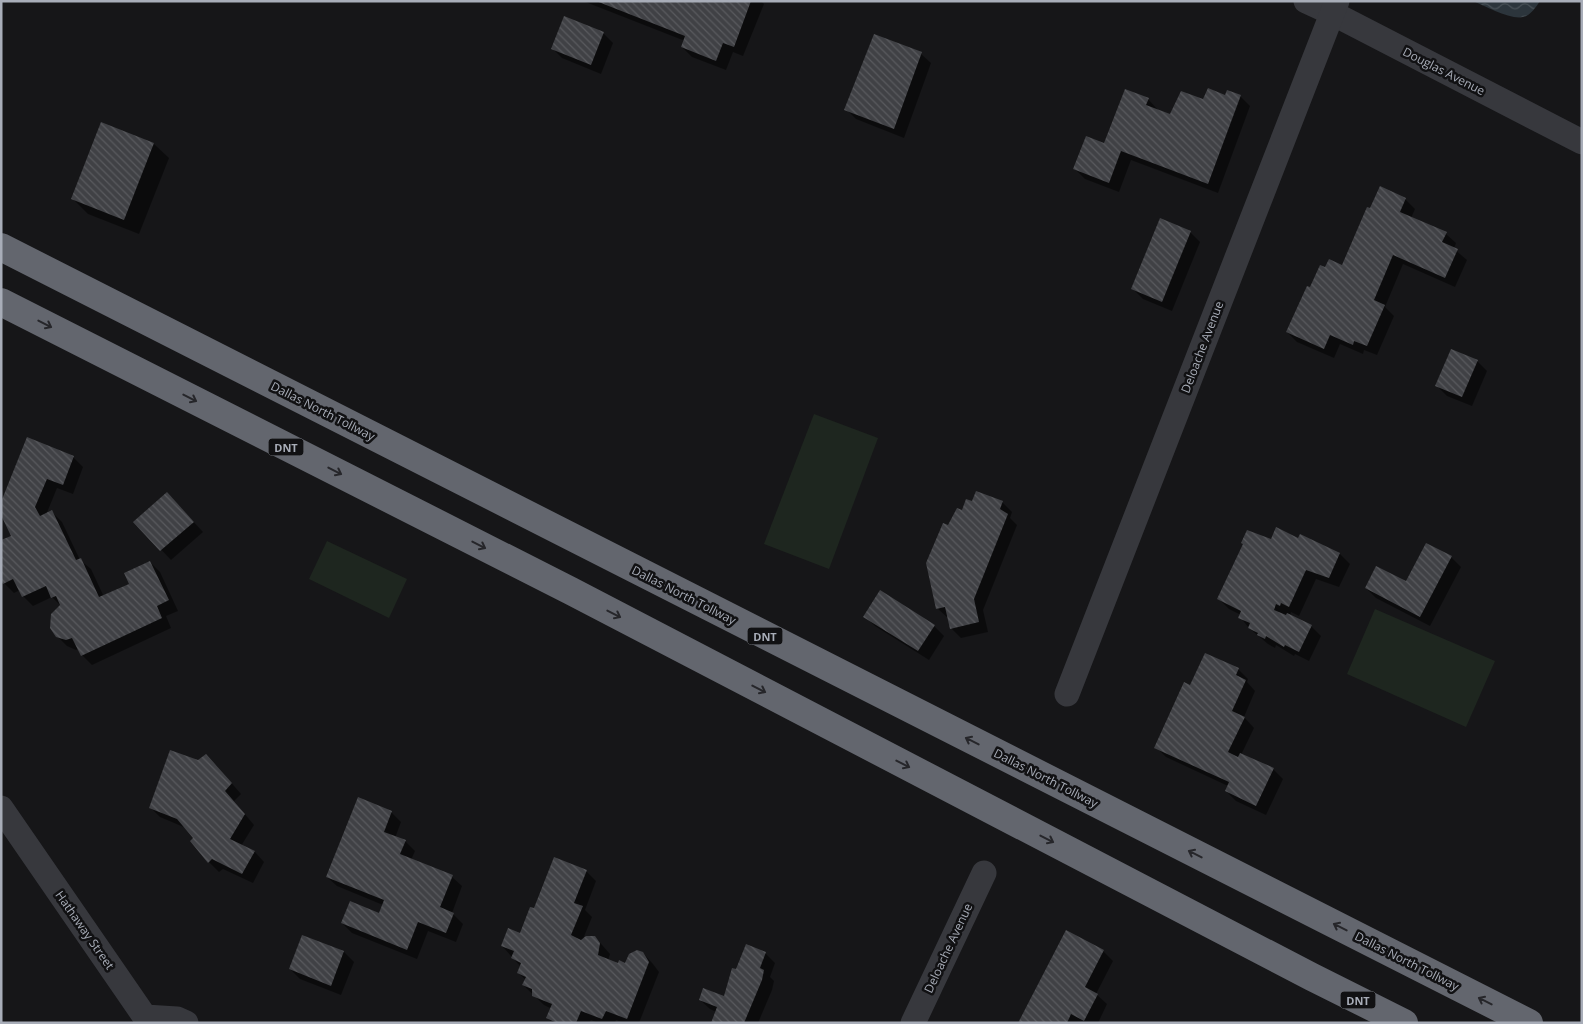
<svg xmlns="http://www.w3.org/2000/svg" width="1583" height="1024" viewBox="0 0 1583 1024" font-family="'Open Sans',sans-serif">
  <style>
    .park { fill: #1e261f }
    .water { fill: url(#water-waves) }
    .shadow { fill: #0007 }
    .building { fill: url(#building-back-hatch) }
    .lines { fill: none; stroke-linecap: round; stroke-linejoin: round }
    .minor { stroke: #37383d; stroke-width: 25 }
    .highway { stroke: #63666e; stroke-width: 28 }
    .oneway { stroke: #26262a }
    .labels { text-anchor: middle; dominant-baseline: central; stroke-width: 5; stroke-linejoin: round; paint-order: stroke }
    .shield { fill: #111113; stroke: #7b7e86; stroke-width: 1 }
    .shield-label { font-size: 11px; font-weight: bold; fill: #a8adb8 }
    .street-label { font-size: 12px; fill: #a8adb8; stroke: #111113 }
  </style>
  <defs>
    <pattern id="water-waves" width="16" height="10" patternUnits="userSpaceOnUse" patternTransform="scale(1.25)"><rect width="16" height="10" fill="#2c353c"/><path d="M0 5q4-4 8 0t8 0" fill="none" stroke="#485056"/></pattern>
    <pattern id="building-back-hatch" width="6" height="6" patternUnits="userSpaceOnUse" patternTransform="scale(1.25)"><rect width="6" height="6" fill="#404145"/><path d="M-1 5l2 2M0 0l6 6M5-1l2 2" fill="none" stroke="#595a5e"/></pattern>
  </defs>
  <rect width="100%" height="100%" fill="#161618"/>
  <g class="park">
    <polygon points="814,414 878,438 829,569 764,544"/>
    <polygon points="327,541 407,579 389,618 309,579"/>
    <polygon points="1375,609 1495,661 1466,727 1347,674"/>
  </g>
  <path class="water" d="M1473 1H1540C1536 7 1530 16 1523 17 1511 20 1485 6 1473 1Z"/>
  <g class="shadow">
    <polygon points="583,1 761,1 764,4 743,56 733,52 726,70 692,57 682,47 685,41"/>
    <polygon points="603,33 613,43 601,74 562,58 552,48"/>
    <polygon points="921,54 931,63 904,138 856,119 846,109"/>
    <polygon points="1226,96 1240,96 1250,106 1218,193 1131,160 1119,192 1085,179 1075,169 1105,145 1148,99 1158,110 1171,115 1204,101"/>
    <polygon points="154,144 169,158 139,234 88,214 73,199"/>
    <polygon points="1405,199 1415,209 1411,218 1446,234 1456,243 1454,249 1467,260 1455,287 1403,264 1385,307 1394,316 1377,355 1364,350 1363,354 1340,344 1334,358 1297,342 1287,332 1310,289 1326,269 1342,266 1371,210"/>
    <polygon points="1190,232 1200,242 1172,311 1143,299 1133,289"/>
    <polygon points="1477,361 1487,371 1472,406 1447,396 1437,386"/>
    <polygon points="73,457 83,467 73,494 57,488 46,515 52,512 62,522 80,560 91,569 104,597 131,584 150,562 160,572 178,611 166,616 171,628 92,665 82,655 78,649 76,650 67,646 57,636 61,606 52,597 33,606 23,596 20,590 14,593 4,583 13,536 1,512"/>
    <polygon points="973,502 1002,502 1012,512 1010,518 1017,525 983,610 988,632 961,638 951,628 948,618 937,608 948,527"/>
    <polygon points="177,504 203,532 171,560 135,522"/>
    <polygon points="1301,535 1340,554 1350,564 1339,587 1316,579 1299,616 1291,612 1290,616 1311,626 1321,636 1309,661 1295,654 1294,656 1276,645 1275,648 1268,644 1249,628 1240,617 1241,615 1229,609 1219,599 1271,541 1299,539"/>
    <polygon points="1451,557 1461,567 1430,626 1376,598 1366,588 1406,583"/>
    <polygon points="865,617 934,626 944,636 929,660 875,626"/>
    <polygon points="1238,669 1248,679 1247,682 1255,691 1244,717 1254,728 1241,755 1273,769 1283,779 1266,815 1236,801 1226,791 1228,786 1166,757 1156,747 1191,687"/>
    <polygon points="216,765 241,794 234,801 254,825 241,846 255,852 264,862 253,883 223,869 219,872 209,862 194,838 186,828 160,817 150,807"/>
    <polygon points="391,812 401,822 395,838 405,841 415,851 411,860 452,877 462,886 452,913 463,924 456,942 428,931 417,959 352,933 342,923 379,915 383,905 337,886 327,877"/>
    <polygon points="586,871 596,881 585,910 592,917 583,939 595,937 610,954 608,960 619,965 626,965 643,953 653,964 659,972 639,1023 624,1023 616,1020 615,1023 598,1023 591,1020 589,1023 552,1023 548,1018 552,1009 544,1005 523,985 526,980 518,973 521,967 502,946 520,934 534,910"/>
    <polygon points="303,936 344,952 354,962 341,995 300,979 290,969"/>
    <polygon points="1103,951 1113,961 1096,994 1107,1004 1098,1023 1019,1023"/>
    <polygon points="765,953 775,963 770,977 774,981 772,990 758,1023 712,1023 716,1012 710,1009 700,1000 725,998 737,971"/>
  </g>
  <g class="building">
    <polygon points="596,1 751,1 734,47 723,43 716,61 681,47 685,36"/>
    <polygon points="564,16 604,32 591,65 551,49"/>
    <polygon points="874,34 922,52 894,129 844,110"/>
    <polygon points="1208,88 1225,95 1227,90 1241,95 1208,184 1121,151 1109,183 1073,169 1086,136 1104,143 1125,89 1149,98 1146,105 1170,114 1181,91 1203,99"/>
    <polygon points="101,122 154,143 124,220 71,199"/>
    <polygon points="1380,186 1406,198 1400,212 1447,232 1442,242 1458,249 1445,278 1393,255 1374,300 1385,305 1367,346 1354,341 1353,345 1330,335 1324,349 1286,332 1307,286 1310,287 1320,265 1325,267 1329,259 1342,265 1367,207 1370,208"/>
    <polygon points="1160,218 1191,231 1162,302 1131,289"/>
    <polygon points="1451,349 1478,360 1462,397 1435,386"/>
    <polygon points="27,437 74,456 63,485 47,479 35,507 40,516 52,510 76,560 81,558 99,597 129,584 124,573 150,561 169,600 157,606 162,618 81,656 72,638 66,640 56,637 50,628 51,614 60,605 56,596 51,598 46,586 22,597 13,579 3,584 1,581 1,540 11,536 1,515 1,502"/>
    <polygon points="976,491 1003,501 1000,509 1008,514 974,599 979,622 950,629 945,607 936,609 926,563 943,523 948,525 957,508 962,510 966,499 972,501"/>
    <polygon points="167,492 194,522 160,551 133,522"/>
    <polygon points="1276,527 1298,538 1300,534 1340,553 1329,578 1306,570 1289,607 1281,603 1280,606 1276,604 1274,610 1286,615 1287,613 1312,625 1299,652 1285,645 1284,647 1266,636 1265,639 1257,635 1258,633 1248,628 1250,623 1238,618 1241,611 1217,599 1243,544 1241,543 1247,530 1271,539"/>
    <polygon points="1426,543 1452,556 1420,617 1365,588 1376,566 1406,581"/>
    <polygon points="880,590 935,625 918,651 863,617"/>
    <polygon points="1205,653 1239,668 1236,675 1246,680 1232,711 1245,717 1228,752 1238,757 1240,753 1274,768 1256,806 1225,791 1229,782 1154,748 1184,682 1190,685"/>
    <polygon points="170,750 198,760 206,754 232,783 225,791 245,814 230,839 255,851 242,874 212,859 208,863 190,841 193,838 177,819 149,808"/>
    <polygon points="358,797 392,811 384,832 406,840 400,854 453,875 440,907 454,913 446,933 418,922 407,950 341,923 350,901 379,913 384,900 326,877"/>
    <polygon points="554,857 587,870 574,903 583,906 571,935 581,940 586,936 595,936 600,943 598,955 618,963 619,960 625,963 629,954 637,950 643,952 649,962 627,1019 606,1011 602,1019 581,1011 576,1023 557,1023 546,1018 552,1004 532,996 532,989 522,985 526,977 517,973 521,963 511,958 514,951 501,946 508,928 520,933 530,907 534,908"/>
    <polygon points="1066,930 1104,950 1085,987 1098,994 1084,1021 1071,1014 1067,1023 1018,1023"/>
    <polygon points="302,935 344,951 331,986 289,969"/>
    <polygon points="746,944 766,952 760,968 764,970 762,980 744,1023 711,1023 717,1007 699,1000 703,988 724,996 732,968 736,969"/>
  </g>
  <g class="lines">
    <g class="minor">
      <polyline points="1306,1 1332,13 1582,142"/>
      <polyline points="1067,694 1337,1"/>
      <polyline points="1,808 145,1017 177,1019 186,1023"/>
      <polyline points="913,1023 984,873"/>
    </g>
    <g class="highway">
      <polyline points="1,247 1529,1023"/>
      <polyline points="1,302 571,591 1312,977 1404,1023"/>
    </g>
  </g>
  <defs><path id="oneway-shaft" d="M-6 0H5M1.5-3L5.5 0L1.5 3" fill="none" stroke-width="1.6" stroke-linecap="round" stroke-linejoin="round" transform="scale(1.25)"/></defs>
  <g class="oneway">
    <use href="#oneway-shaft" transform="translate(45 324) rotate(27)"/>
    <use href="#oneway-shaft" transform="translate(190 398) rotate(27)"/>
    <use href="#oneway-shaft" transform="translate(335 471) rotate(27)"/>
    <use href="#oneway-shaft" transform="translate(479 545) rotate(27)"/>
    <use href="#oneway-shaft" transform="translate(614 614) rotate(27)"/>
    <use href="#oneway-shaft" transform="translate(759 689) rotate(27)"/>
    <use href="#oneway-shaft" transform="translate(972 741) rotate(-153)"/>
    <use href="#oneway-shaft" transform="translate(903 764) rotate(27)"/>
    <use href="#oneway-shaft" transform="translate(1047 839) rotate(27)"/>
    <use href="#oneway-shaft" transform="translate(1195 854) rotate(-153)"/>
    <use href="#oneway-shaft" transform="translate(1340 927) rotate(-153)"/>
    <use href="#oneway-shaft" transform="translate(1485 1001) rotate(-153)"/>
  </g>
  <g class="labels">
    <g class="shield">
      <rect x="268.5" y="438.5" width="35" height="17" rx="4"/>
      <rect x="747.5" y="627.5" width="35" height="17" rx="4"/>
      <rect x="1340.5" y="991.5" width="35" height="17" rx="4"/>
    </g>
    <g class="shield-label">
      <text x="286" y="447">DNT</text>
      <text x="765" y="636">DNT</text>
      <text x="1358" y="1000">DNT</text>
    </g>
    <g class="street-label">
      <text transform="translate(1444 71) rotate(27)">Douglas Avenue</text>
      <text transform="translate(1202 347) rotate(-69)">Deloache Avenue</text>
      <text transform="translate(323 411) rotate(27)">Dallas North Tollway</text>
      <text transform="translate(684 595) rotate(27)">Dallas North Tollway</text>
      <text transform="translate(1046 778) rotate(27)">Dallas North Tollway</text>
      <text transform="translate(85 930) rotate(55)">Hathaway Street</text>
      <text transform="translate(948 948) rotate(-65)">Deloache Avenue</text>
      <text transform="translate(1407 961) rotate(27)">Dallas North Tollway</text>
    </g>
  </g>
  <rect width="1583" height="1024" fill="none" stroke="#a8adb8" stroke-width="5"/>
</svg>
